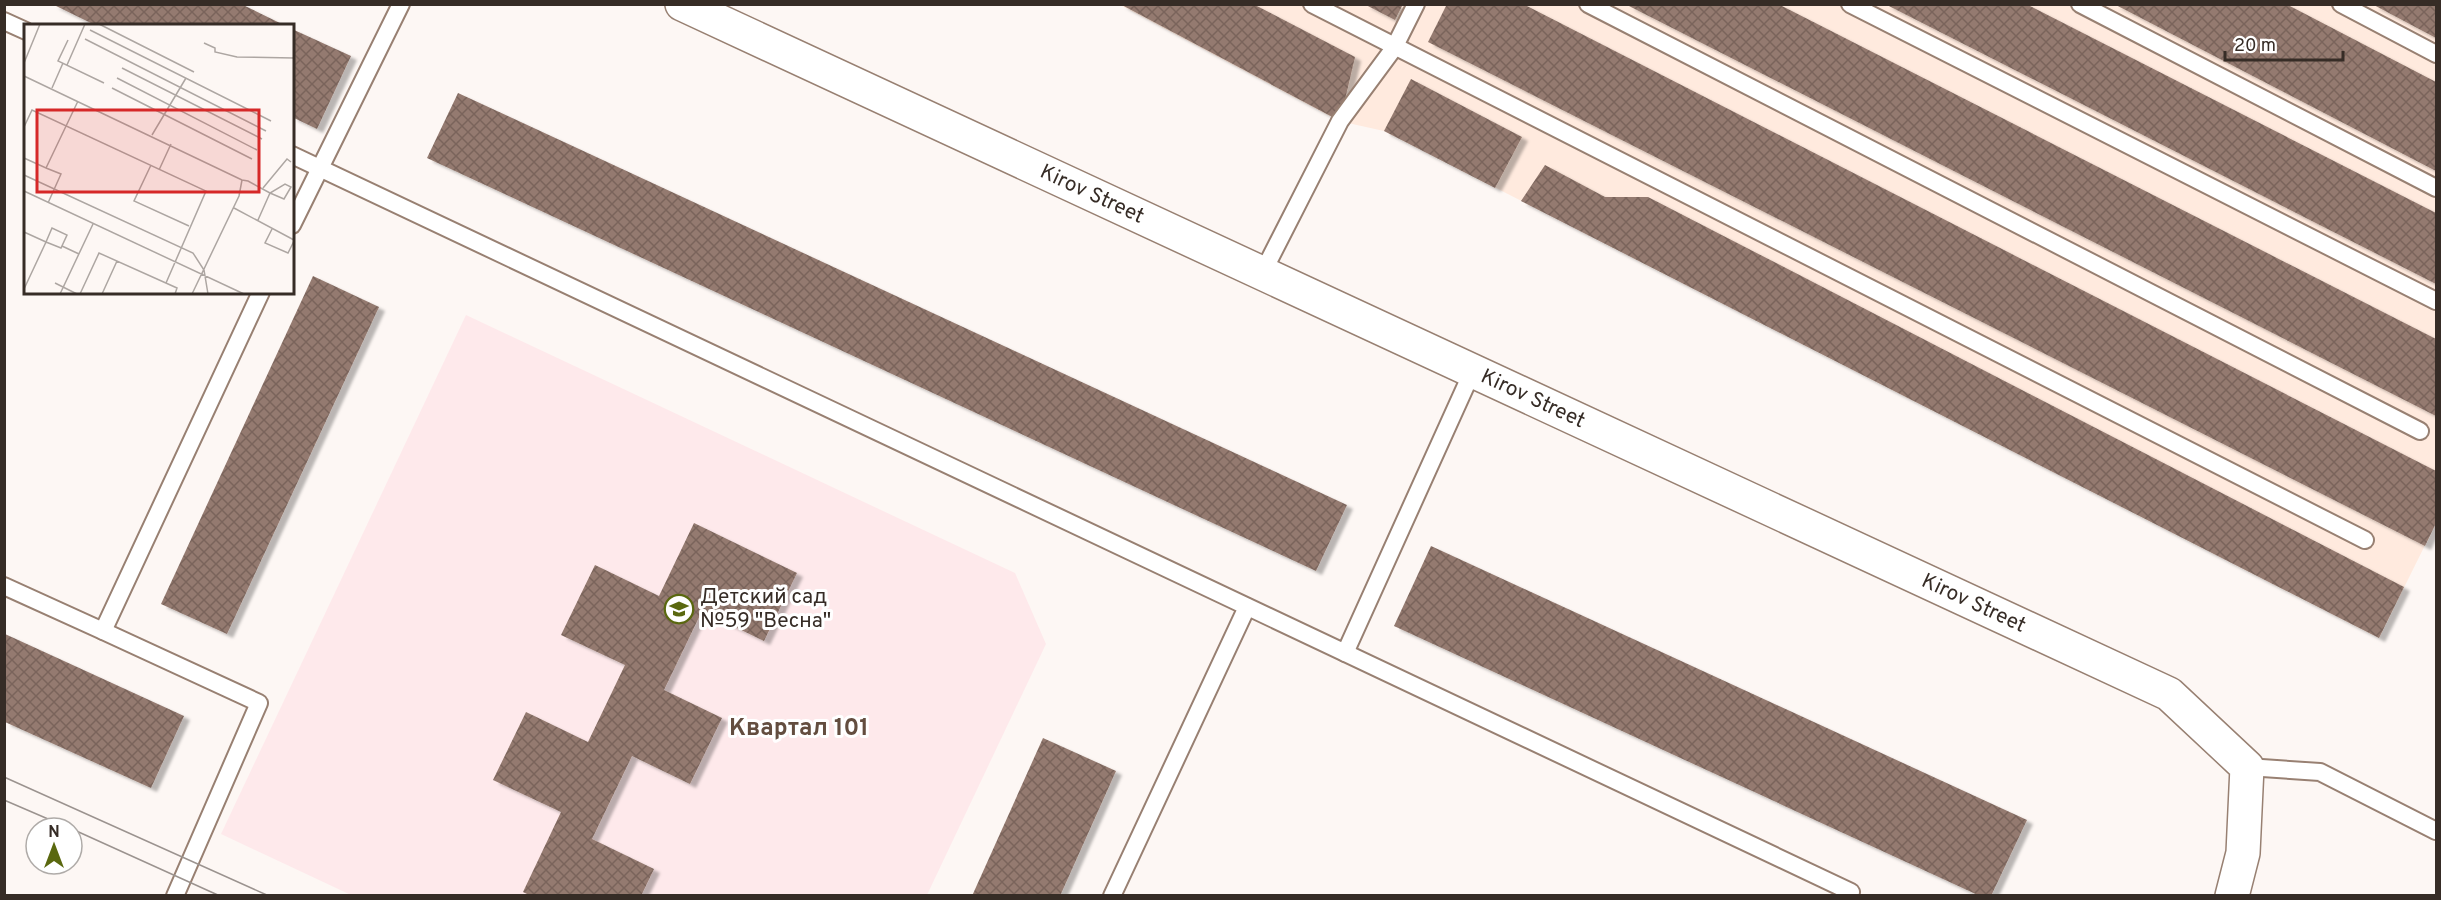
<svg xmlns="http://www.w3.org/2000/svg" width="2441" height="900" viewBox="0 0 2441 900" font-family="Overpass,sans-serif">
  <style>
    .built { fill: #ffeade }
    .education { fill: #fee9eb }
    .building { fill: url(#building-cross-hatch); filter: url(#shadow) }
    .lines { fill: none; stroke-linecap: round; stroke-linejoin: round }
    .service-casing { stroke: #988072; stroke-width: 20 }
    .tertiary-casing { stroke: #988072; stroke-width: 36 }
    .service { stroke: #fff; stroke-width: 16 }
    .tertiary { stroke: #fff; stroke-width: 33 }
    .tram { stroke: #9b938f; stroke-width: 1.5 }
    .labels { text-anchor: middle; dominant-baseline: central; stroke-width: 6; stroke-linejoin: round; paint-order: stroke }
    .street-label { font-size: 21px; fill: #362c26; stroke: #fff }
    .poi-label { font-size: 21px; fill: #362c26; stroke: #fff; text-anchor: start }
    .quarter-label { font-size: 24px; font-weight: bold; fill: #634d3f; stroke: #fff }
    .inset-road { fill: none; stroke: #ada6a2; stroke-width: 1.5 }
    .view { fill: #d62828; fill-opacity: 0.15; stroke: #d62828; stroke-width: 3 }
    .inset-edge { fill: none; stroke: #362c26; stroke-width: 3 }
  </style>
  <defs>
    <pattern id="building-cross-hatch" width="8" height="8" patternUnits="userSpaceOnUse" patternTransform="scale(1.5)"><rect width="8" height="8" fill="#947a6f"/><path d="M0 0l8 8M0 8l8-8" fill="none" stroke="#7a645b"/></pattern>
    <filter id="shadow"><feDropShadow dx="6" dy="4" stdDeviation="1.5" flood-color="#0004"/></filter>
  </defs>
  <rect width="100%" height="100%" fill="#fdf7f4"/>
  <polygon class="built" points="1120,5 2436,5 2436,523 2379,638 1384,131 1339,121"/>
  <polygon class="education" points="466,315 1015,573 1046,644 927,895 351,895 221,834"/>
  <g class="building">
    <polygon points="52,4 241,4 286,26 97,26"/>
    <polygon points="1120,4 1253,4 1355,57 1340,121"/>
    <polygon points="1364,4 1403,4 1395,20"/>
    <polygon points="1447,4 1523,4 2436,471 2436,523 2425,546 1428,42"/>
    <polygon points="1885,4 2026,4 2436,213 2436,284"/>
    <polygon points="2114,4 2286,4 2436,82 2436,171"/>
    <polygon points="2372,4 2436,4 2436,38"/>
    <polygon points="1627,5 1780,5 2436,339 2436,416"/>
    <polygon points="292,29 351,56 317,129 292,117"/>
    <polygon points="1411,79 1522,137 1495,188 1384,131"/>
    <polygon points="458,93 1347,505 1316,571 427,158"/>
    <polygon points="1545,165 1605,197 1648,197 2404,587 2379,638 1521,201"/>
    <polygon points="313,276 379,307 227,634 161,604"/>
    <polygon points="694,523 797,573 764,641 702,611 664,690 722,718 690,784 632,756 592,839 654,869 641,896 531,896 523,892 561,812 493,780 526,712 588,742 625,665 561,635 595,565 659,596"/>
    <polygon points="1431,546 2027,820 1991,896 1980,896 1394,626"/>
    <polygon points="5,634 184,716 151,788 5,722"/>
    <polygon points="1043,738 1116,771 1060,896 972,896"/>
  </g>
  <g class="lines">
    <g class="service-casing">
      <g id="service">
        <polyline points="1312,4 2365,540"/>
        <polyline points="1588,4 2420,431"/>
        <polyline points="1850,4 2436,301"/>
        <polyline points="2080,4 2436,188"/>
        <polyline points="2341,4 2436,54"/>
        <polyline points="4,21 26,31"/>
        <polyline points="292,155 1851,892 1849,896"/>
        <polyline points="292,225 401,4"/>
        <polyline points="1262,274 1340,121 1394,48 1416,4"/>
        <polyline points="4,586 103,631 261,292"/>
        <polyline points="103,631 259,703 175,896"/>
        <polyline points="1345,653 1473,370"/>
        <polyline points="2247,767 2320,772 2436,831"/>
        <polyline points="1112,896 1247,607"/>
      </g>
    </g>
    <g class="tertiary-casing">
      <g id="tertiary">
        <path id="s1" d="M682 4 2169 694 2247 767 2243 853 2232 896"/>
      </g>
    </g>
    <use href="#service" class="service"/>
    <use href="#tertiary" class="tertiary"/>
    <g class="tram">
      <polyline points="4,777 269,896"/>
      <polyline points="4,800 69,828"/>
      <polyline points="72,829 220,896"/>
    </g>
  </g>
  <defs>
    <g id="school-ring" transform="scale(1.5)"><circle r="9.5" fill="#fff" stroke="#5a680f" stroke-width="1.5"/><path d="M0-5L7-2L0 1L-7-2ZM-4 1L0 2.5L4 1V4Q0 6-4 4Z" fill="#5a680f"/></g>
  </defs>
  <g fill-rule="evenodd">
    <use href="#school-ring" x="679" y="609"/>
  </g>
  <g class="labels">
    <g class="street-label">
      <text stroke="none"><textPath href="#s1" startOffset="452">Kirov Street</textPath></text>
      <text stroke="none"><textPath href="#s1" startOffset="938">Kirov Street</textPath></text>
      <text stroke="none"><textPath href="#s1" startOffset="1424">Kirov Street</textPath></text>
    </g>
    <g class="poi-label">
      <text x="700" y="597">Детский сад<tspan x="700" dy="24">№59 "Весна"</tspan></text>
    </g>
    <g class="quarter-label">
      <text x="799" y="729">Квартал 101</text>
    </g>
  </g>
  <g transform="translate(24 24)">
    <rect width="270" height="270" fill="#fdf7f4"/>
    <path class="inset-road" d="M75 0 170 48M66 6 247 97M61 15 242 107M44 16 34 37 80 59M180 19 191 24V28L213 33 270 34M0 39 16 0M43 41 61 0M98 44 238 115M0 52 218 156M93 54 233 126M28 64 39 39M88 64 228 135M0 103 8 86 182 167 142 259M128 111 162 54M0 134 22 144 54 77M127 141 110 177 165 202M22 144 37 150 24 179M135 146 147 120M0 151 169 229 180 246 184 270M218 156 224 157 246 169 260 175 267 163 261 160 246 169 234 196M239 164 263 135 267 138M0 167 220 270M210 184 270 216M248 205 241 219 264 229 270 217M0 208 22 218 37 224 43 211 28 204 22 218 0 265M38 222 55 230M31 259 53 270M36 270 69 200M56 270 75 229 153 264 151 270M78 270 93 237M168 270 215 172 218 156"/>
    <path class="view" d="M13 86H235V168H13Z"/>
    <rect width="270" height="270" class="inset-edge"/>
  </g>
  <rect width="2441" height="900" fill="none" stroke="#362c26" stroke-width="12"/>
  <g transform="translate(54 846)"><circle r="28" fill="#ffffff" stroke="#afaba8" stroke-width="1.5"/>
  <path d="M0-4.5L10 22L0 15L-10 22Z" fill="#5a680f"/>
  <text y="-9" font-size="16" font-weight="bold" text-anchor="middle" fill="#362c26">N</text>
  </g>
  <path d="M2225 51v9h118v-9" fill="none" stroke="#362c26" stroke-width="3"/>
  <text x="2234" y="51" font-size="18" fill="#362c26" stroke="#ffffff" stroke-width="4.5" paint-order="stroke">20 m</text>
</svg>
